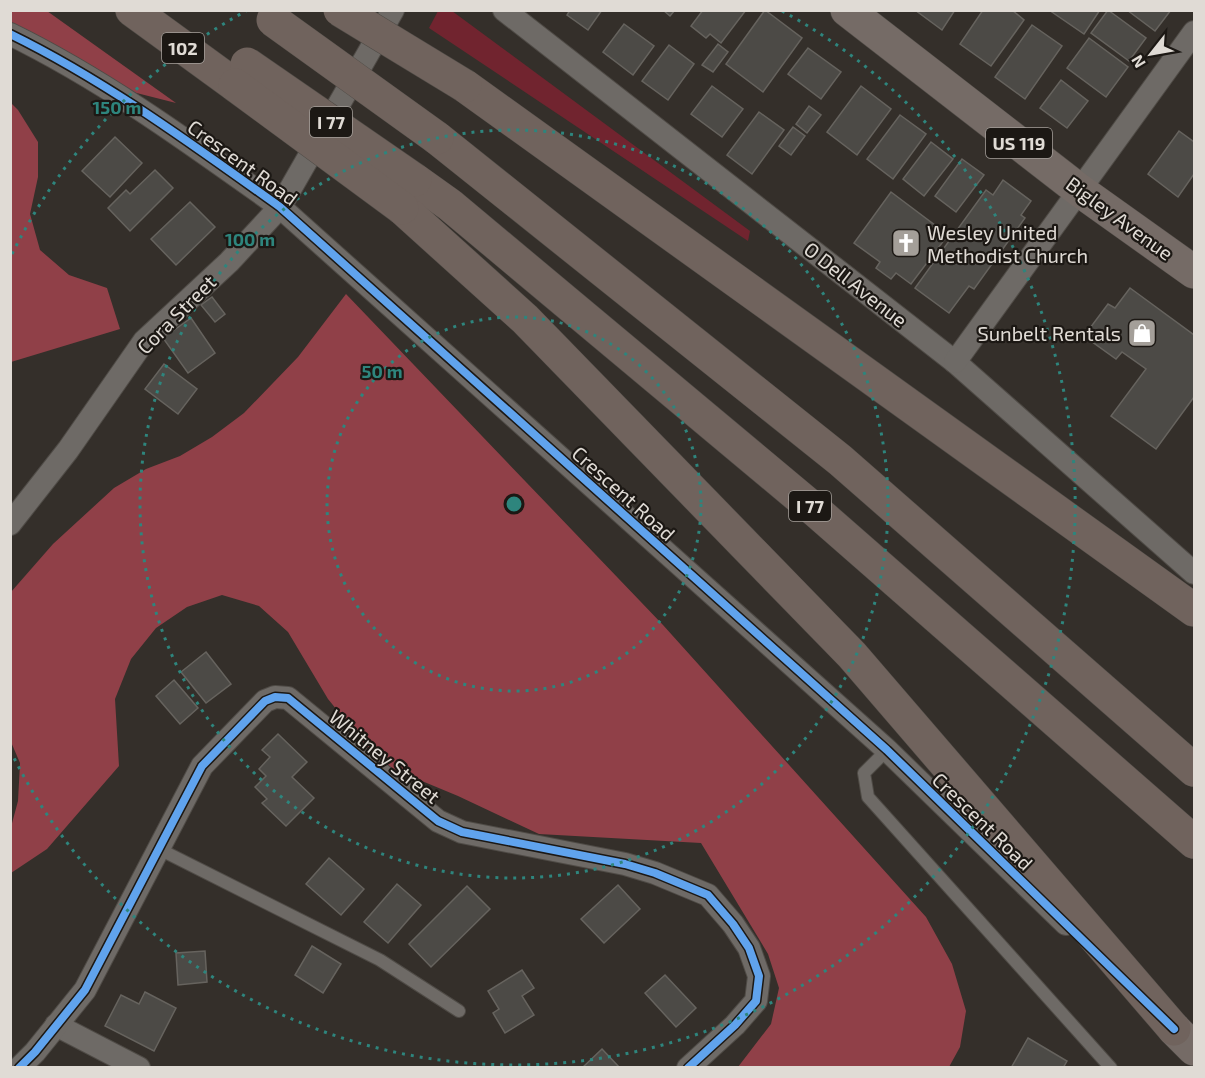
<svg xmlns="http://www.w3.org/2000/svg" width="1205" height="1078" viewBox="0 0 1205 1078" font-family="'Exo 2',sans-serif">
  <style>
    .green { fill: #71242f }
    .forest { fill: #904048 }
    .building { fill: #4c4a46; stroke: #66635e; stroke-width: 1.5 }
    .lines { fill: none; stroke-linecap: round; stroke-linejoin: round }
    .service-casing { stroke: #4f4b46; stroke-width: 14 }
    .minor-casing { stroke: #4f4b46; stroke-width: 24 }
    .primary-casing { stroke: #4f4b46; stroke-width: 34 }
    .motorway-casing { stroke: #4f4b46; stroke-width: 34 }
    .service { stroke: #6e6a66; stroke-width: 12 }
    .minor { stroke: #6e6a66; stroke-width: 22 }
    .primary { stroke: #756b66; stroke-width: 33 }
    .motorway { stroke: #70635d; stroke-width: 33 }
    .motorway-bridge-casing { stroke: #4f4b46; stroke-width: 34; stroke-linecap: butt }
    .motorway-bridge { stroke: #70635d; stroke-width: 33 }
    .cycleway-casing { stroke: #1c1814; stroke-width: 11 }
    .cycleway { stroke: #60a3ed; stroke-width: 8 }
    .ring { fill: none; stroke: #2e857d; stroke-width: 3; stroke-dasharray: 3 6 }
    .labels { text-anchor: middle; dominant-baseline: central; stroke-width: 4.5; stroke-linejoin: round; paint-order: stroke }
    .shield { fill: #1c1814; stroke: #a5a09b; stroke-width: 1.5 }
    .shield-label { font-size: 18px; font-weight: bold; fill: #e0dbd5 }
    .street-label { font-size: 20px; fill: #e0dbd5; stroke: #1c1814 }
    .poi-label { font-size: 20px; fill: #e0dbd5; stroke: #1c1814; text-anchor: start }
    .centre { fill: #2e857d; stroke: #1c1814; stroke-width: 3 }
    .ring-label { font-size: 18px; text-anchor: middle; font-weight: bold; fill: #2e857d; stroke: #1c1814; stroke-width: 4.5; stroke-linejoin: round; paint-order: stroke }
  </style>
  <rect width="100%" height="100%" fill="#342f2a"/>
  <polygon class="green" points="438,11 452,11 750,231 748,241 429,28"/>
  <g class="forest">
    <polygon points="10,11 47,11 176,103 105,85 11,28"/>
    <polygon points="10,102 18,110 38,142 38,177 30,214 40,250 69,275 107,288 120,329 11,362"/>
    <polygon points="346,294 663,625 926,917 952,964 966,1011 960,1047 949,1067 738,1067 771,1024 779,988 768,954 701,843 539,834 458,796 381,764 328,699 288,632 259,606 222,595 187,607 156,628 131,659 115,699 119,766 47,849 11,873 11,827 18,801 20,763 11,742 11,592 53,544 114,488 146,469 180,456 212,437 244,413 298,357"/>
  </g>
  <g class="building">
    <polygon points="570,10 602,10 588,30 567,15"/>
    <polygon points="663,10 675,10 670,16"/>
    <polygon points="703,10 746,10 721,43 710,34 706,38 691,26"/>
    <polygon points="765,10 802,38 763,92 726,64"/>
    <polygon points="915,10 955,10 942,30"/>
    <polygon points="983,10 1012,10 1024,20 991,66 960,44"/>
    <polygon points="1049,10 1100,10 1084,34"/>
    <polygon points="1108,10 1146,38 1129,61 1091,33"/>
    <polygon points="1127,10 1171,10 1155,31"/>
    <polygon points="624,24 654,46 633,75 603,52"/>
    <polygon points="1032,25 1062,46 1025,99 995,77"/>
    <polygon points="1089,38 1128,67 1106,97 1067,68"/>
    <polygon points="718,44 728,52 713,72 702,65"/>
    <polygon points="669,45 694,64 668,100 642,81"/>
    <polygon points="808,48 841,72 821,99 788,74"/>
    <polygon points="1061,80 1088,101 1067,128 1040,108"/>
    <polygon points="712,86 743,109 722,137 691,114"/>
    <polygon points="861,86 891,109 857,155 827,132"/>
    <polygon points="809,106 821,115 807,133 796,124"/>
    <polygon points="759,112 784,130 752,174 727,155"/>
    <polygon points="900,115 926,134 893,179 867,159"/>
    <polygon points="793,127 805,136 791,155 779,146"/>
    <polygon points="1179,131 1194,142 1194,174 1178,197 1148,174"/>
    <polygon points="115,137 142,163 110,197 82,171"/>
    <polygon points="931,142 953,159 924,196 903,179"/>
    <polygon points="962,159 984,175 956,212 935,196"/>
    <polygon points="155,170 173,188 130,231 108,208 126,190 130,194"/>
    <polygon points="1003,180 1031,201 1021,215 1025,218 974,289 969,286 949,313 915,288 986,190 993,195"/>
    <polygon points="891,192 948,235 911,284 896,273 891,279 876,268 880,262 854,243"/>
    <polygon points="190,202 215,227 176,265 151,239"/>
    <polygon points="1130,288 1194,335 1194,397 1156,449 1111,416 1146,369 1122,352 1116,359 1084,336 1108,304 1115,308"/>
    <polygon points="212,297 225,314 215,322 201,305"/>
    <polygon points="191,318 215,353 188,373 163,338"/>
    <polygon points="164,364 197,389 178,414 145,389"/>
    <polygon points="206,652 231,684 206,703 181,672"/>
    <polygon points="174,680 198,708 180,724 156,696"/>
    <polygon points="278,734 307,762 292,777 314,798 286,826 262,803 267,799 255,787 266,776 259,769 270,757 262,750"/>
    <polygon points="329,858 364,889 341,915 306,884"/>
    <polygon points="397,884 421,905 388,943 364,922"/>
    <polygon points="618,885 640,909 604,943 581,919"/>
    <polygon points="467,886 490,909 431,967 409,944"/>
    <polygon points="312,946 341,964 323,993 295,975"/>
    <polygon points="205,951 207,982 178,985 176,953"/>
    <polygon points="522,970 534,988 522,996 534,1015 505,1033 493,1013 499,1009 488,991"/>
    <polygon points="665,975 696,1008 676,1027 645,993"/>
    <polygon points="145,992 176,1008 154,1051 105,1026 121,995 139,1004"/>
    <polygon points="1028,1038 1067,1061 1063,1068 1011,1068"/>
    <polygon points="602,1049 620,1068 582,1068"/>
  </g>
  <g class="lines">
    <g class="service-casing">
      <g id="service">
        <polyline points="887,750 864,773 868,797 1111,1068"/>
        <polyline points="159,849 380,960 459,1011"/>
      </g>
    </g>
    <g class="minor-casing">
      <g id="minor">
        <polyline points="504,10 955,362 1194,573"/>
        <path d="M10 34C106 81 193 145 280 207L887 750 1066 924"/>
        <polyline points="955,362 1194,32"/>
        <polyline points="10,524 68,450 144,341 229,262 280,207 393,10"/>
        <polyline points="56,1025 139,1068"/>
        <polyline points="19,1068 35,1052 85,990 202,766 265,701 275,697 288,698 438,821 462,832 625,864 655,873 708,895 733,924 749,948 759,976 756,1001 735,1025 688,1068"/>
      </g>
    </g>
    <g class="primary-casing">
      <g id="primary">
        <polyline points="847,10 1079,190 1194,272"/>
        <polyline points="1174,1029 1194,1049"/>
      </g>
    </g>
    <g class="motorway-casing">
      <g id="motorway">
        <polyline points="132,10 235,85"/>
        <polyline points="465,86 1194,610"/>
        <polyline points="437,138 840,460 1194,770"/>
        <polyline points="415,180 450,205 816,511 1194,842"/>
        <polyline points="402,208 525,319 852,655 1174,1029"/>
      </g>
    </g>
    <use href="#service" class="service"/>
    <use href="#minor" class="minor"/>
    <use href="#primary" class="primary"/>
    <use href="#motorway" class="motorway"/>
    <g class="motorway-bridge-casing">
      <g id="motorway-bridge">
        <polyline points="340,10 465,86"/>
        <polyline points="273,20 437,138"/>
        <polyline points="247,64 415,180"/>
        <polyline points="235,85 402,208"/>
      </g>
    </g>
    <use href="#motorway-bridge" class="motorway-bridge"/>
    <g class="cycleway-casing">
      <g id="cycleway">
        <path d="M10 34C106 81 193 145 280 207L887 750 1174 1029"/>
        <polyline points="19,1068 35,1052 85,990 202,766 265,701 275,697 288,698 438,821 462,832 625,864 655,873 708,895 733,924 749,948 759,976 756,1001 735,1025 688,1068"/>
      </g>
    </g>
    <use href="#cycleway" class="cycleway"/>
  </g>
  <g class="ring">
    <circle cx="514" cy="504" r="187"/>
    <circle cx="514" cy="504" r="374"/>
    <path d="M12 254A561 561 0 0 1 246 11M782 11A561 561 0 1 1 12 754"/>
  </g>
  <defs>
    <g id="church-square" transform="scale(1.5)"><rect x="-9" y="-9" width="18" height="18" rx="4" fill="#a49f99" stroke="#1c1814"/><path d="M-1.2-6h2.4v3.5h3.3v2.4h-3.3V6h-2.4V-.1h-3.3v-2.4h3.3Z" fill="#fff"/></g>
    <g id="shop-square" transform="scale(1.5)"><rect x="-9" y="-9" width="18" height="18" rx="4" fill="#a49f99" stroke="#1c1814"/><path d="M-5-2.5h2.3a2.7 3.5 0 0 1 5.4 0H5L5.5 6h-11ZM-1.5-2.5h3a1.5 2.3 0 0 0-3 0Z" fill="#fff"/></g>
  </defs>
  <g fill-rule="evenodd">
    <use href="#church-square" x="906" y="243"/>
    <use href="#shop-square" x="1142" y="333"/>
  </g>
  <g class="labels">
    <g class="shield">
      <rect x="162" y="33" width="42" height="30" rx="4.5"/>
      <rect x="310" y="107" width="42" height="30" rx="4.5"/>
      <rect x="986" y="128" width="66" height="30" rx="4.5"/>
      <rect x="789" y="491" width="42" height="30" rx="4.5"/>
    </g>
    <g class="shield-label">
      <text x="183" y="48">102</text>
      <text x="331" y="122">I 77</text>
      <text x="1019" y="143">US 119</text>
      <text x="810" y="506">I 77</text>
    </g>
    <g class="street-label">
      <text transform="translate(243 162) rotate(36)">Crescent Road</text>
      <text transform="translate(1120 218) rotate(36)">Bigley Avenue</text>
      <text transform="translate(856 284) rotate(38)">O Dell Avenue</text>
      <text transform="translate(176 314) rotate(-45)">Cora Street</text>
      <text transform="translate(624 493) rotate(42)">Crescent Road</text>
      <text transform="translate(385 756) rotate(39)">Whitney Street</text>
      <text transform="translate(983 821) rotate(44)">Crescent Road</text>
    </g>
    <g class="poi-label">
      <text x="927" y="232">Wesley United<tspan x="927" dy="23">Methodist Church</tspan></text>
      <text x="1121" y="333" text-anchor="end">Sunbelt Rentals</text>
    </g>
  </g>
  <circle cx="514" cy="504" r="9" class="centre"/>
  <g class="ring-label">
    <text x="117" y="114">150 m</text>
    <text x="250" y="246">100 m</text>
    <text x="382" y="378">50 m</text>
  </g>
  <rect width="1205" height="1078" fill="none" stroke="#e0dbd5" stroke-width="24"/>
  <g transform="translate(1151 54) rotate(239)" stroke="#1c1814" stroke-width="4.5" paint-order="stroke">
  <path d="M0-4.5L10 22L0 15L-10 22Z" fill="#e0dbd5"/>
  <text y="-9" font-size="16" font-weight="bold" text-anchor="middle" fill="#e0dbd5">N</text>
  </g>
</svg>
